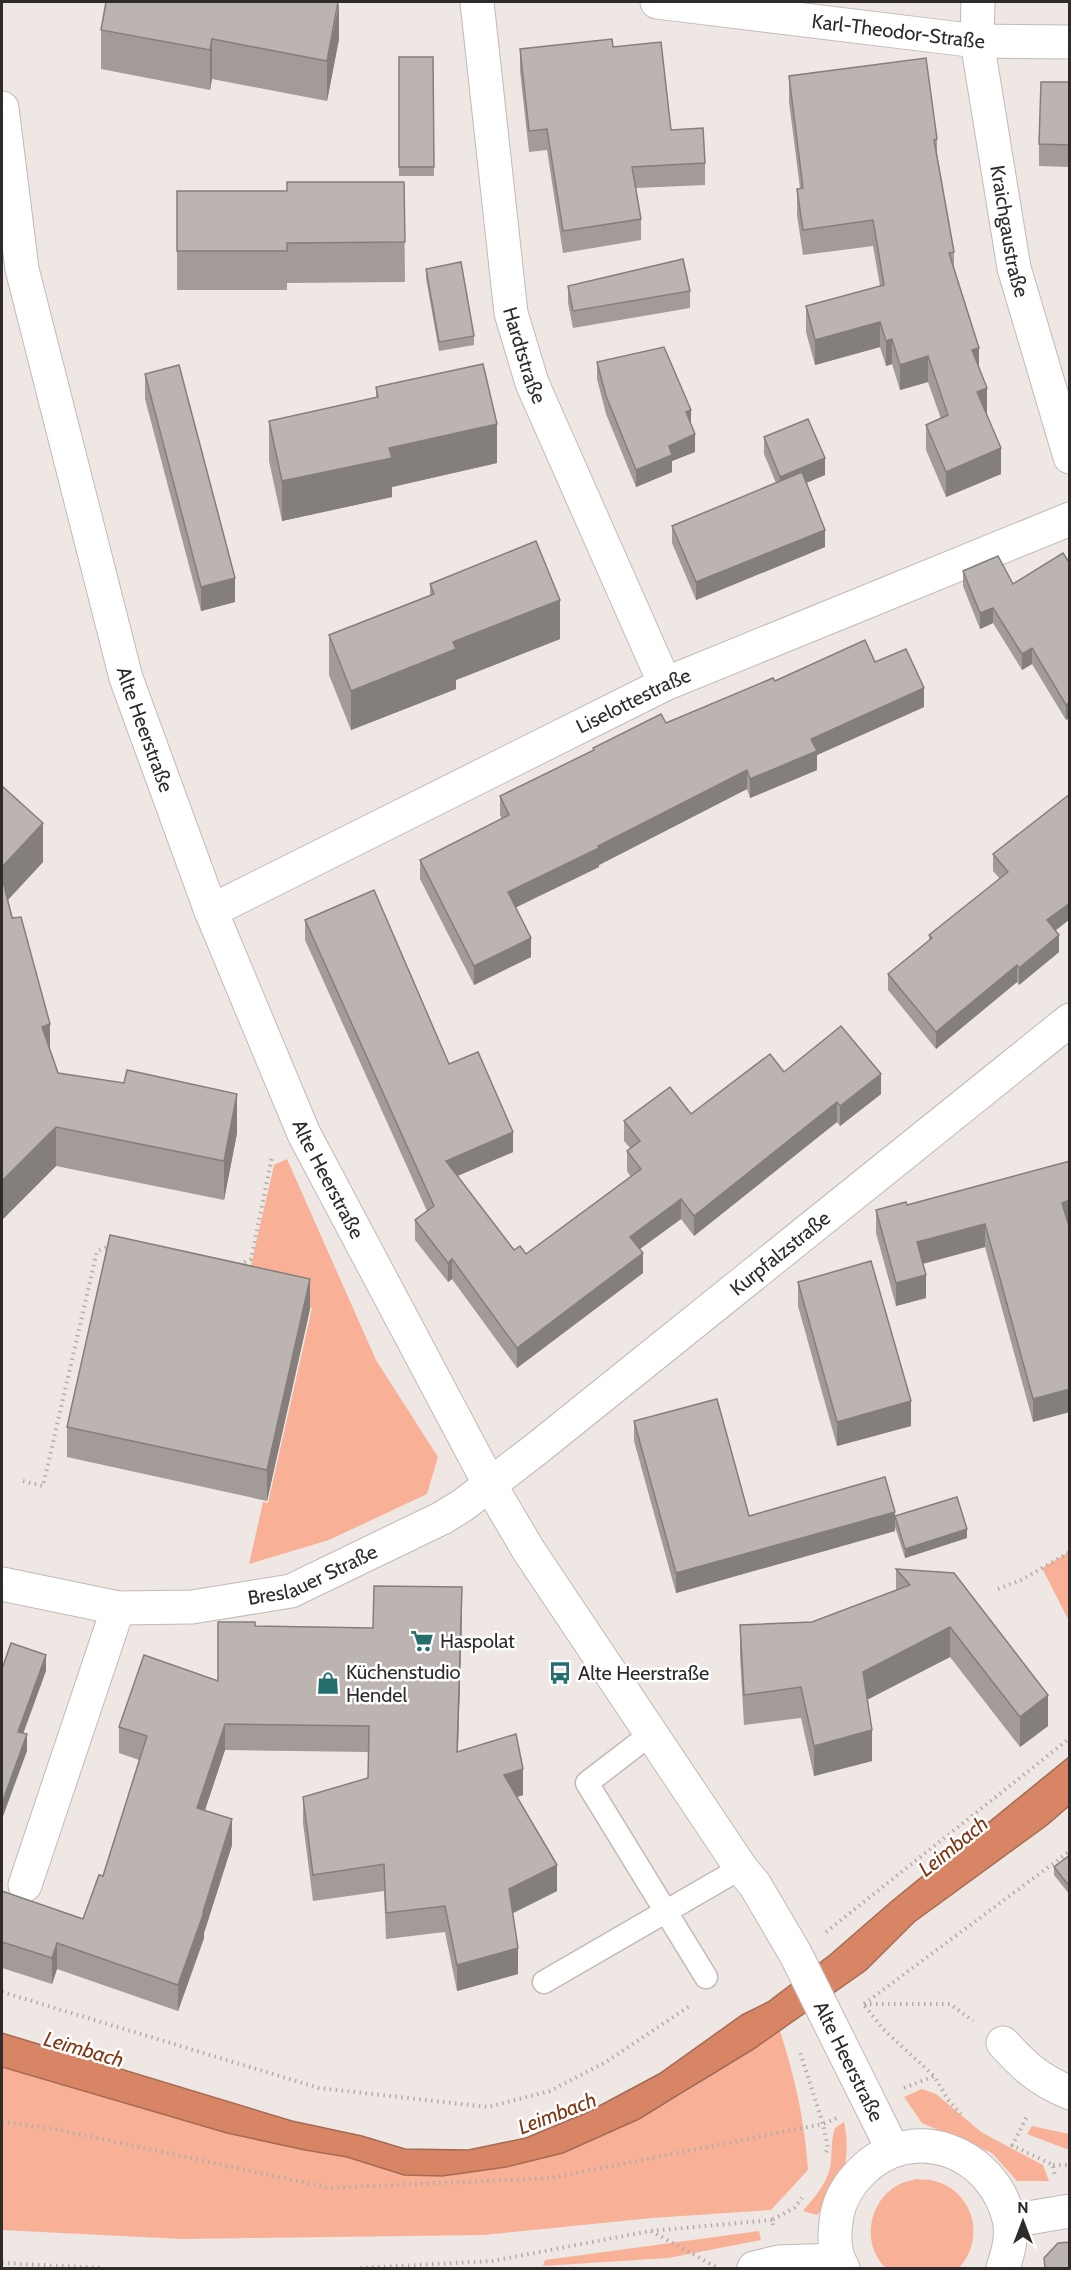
<svg xmlns="http://www.w3.org/2000/svg" width="1071" height="2270" viewBox="0 0 1071 2270" font-family="Cabin,sans-serif">
  <style>
    .green { fill: #f8b196 }
    .water { fill: #d88565; stroke: #a56a53; stroke-width: 1.5 }
    .lines { fill: none; stroke-linecap: round; stroke-linejoin: round }
    .service-casing { stroke: #c1bab7; stroke-width: 25 }
    .minor-casing { stroke: #c1bab7; stroke-width: 35 }
    .tertiary-casing { stroke: #c1bab7; stroke-width: 35 }
    .path { stroke: #b2acaa; stroke-width: 4; stroke-dasharray: 1.5 4.5; stroke-linecap: butt }
    .service { stroke: #fff; stroke-width: 22 }
    .minor { stroke: #fff; stroke-width: 33 }
    .tertiary { stroke: #fff; stroke-width: 33 }
    .wall { fill: #a29b98 }
    .shaded-wall { fill: #847e7c }
    .building { fill: #bcb4b1; stroke: #847e7c; stroke-width: 1.5 }
    .labels { text-anchor: middle; dominant-baseline: central; stroke-width: 5; stroke-linejoin: round; paint-order: stroke }
    .street-label { font-size: 20px; fill: #2e2b2a; stroke: #fff }
    .poi-label { font-size: 20px; fill: #2e2b2a; stroke: #fff; text-anchor: start }
    .water-label { font-size: 21px; font-style: italic; fill: #813614; stroke: #fff }
  </style>
  <rect width="100%" height="100%" fill="#efe7e4"/>
  <g class="green">
    <polygon points="287,1159 376,1360 438,1457 427,1494 329,1540 249,1564 263,1502 268,1503 312,1308 181,1278 248,1278 274,1165"/>
    <polygon points="1069,1552 1069,1621 1042,1568"/>
    <path d="M780 2031C795 2078 805 2121 808 2170L771 2210 652 2218 484 2235 181 2239 2 2230V2067L227 2133 305 2150 347 2157 404 2175 639 2119 684 2093Z"/>
    <polygon points="922,2089 936,2094 981,2132 1043,2165 1049,2181 1017,2181 992,2153 922,2123 904,2097"/>
    <path d="M844 2122C849 2143 847 2169 838 2189 834 2198 824 2207 817 2215L803 2211C815 2197 830 2180 831 2161 832 2150 831 2139 835 2128Z"/>
    <polygon points="1032,2126 1069,2134 1069,2150 1027,2134"/>
    <path d="M916 2179C922 2180 929 2179 935 2181 974 2192 986 2239 959 2268H886C861 2245 868 2201 898 2185 903 2182 910 2181 916 2179Z"/>
    <polygon points="759,2231 761,2240 668,2258 543,2266 545,2260"/>
  </g>
  <polygon class="water" points="1069,1757 1069,1806 1047,1825 914,1922 866,1970 755,2048 639,2119 563,2153 506,2167 471,2172 442,2176 404,2175 347,2157 305,2150 227,2133 2,2067 2,2033 292,2121 362,2136 405,2149 468,2150 526,2138 586,2113 659,2074 742,2015 768,2002 830,1955 891,1902"/>
  <g class="lines">
    <g class="service-casing">
      <g id="service">
        <polyline points="652,1733 587,1783 706,1977"/>
        <polyline points="544,1982 741,1868"/>
      </g>
    </g>
    <g class="minor-casing">
      <g id="minor">
        <path id="s1" d="M477 2 511 313 532 383 665 684"/>
        <path id="s2" d="M657 2 977 41 1070 42"/>
        <path id="s3" d="M978 2 977 41 1014 268 1070 457"/>
        <path id="s4" d="M211 911 665 684 1070 519"/>
        <path id="s5" d="M2 1584 118 1608 192 1607 291 1591 442 1518 463 1505 535 1450 1070 1020"/>
        <polyline points="25,1885 118,1608"/>
        <path d="M1003 2043C1026 2068 1038 2079 1070 2093"/>
      </g>
    </g>
    <g class="tertiary-casing">
      <g id="tertiary">
        <path id="s6" d="M2 108 22 269 126 678 211 911 304 1134 490 1485 529 1551 741 1868 755 1885 795 1953 893 2150"/>
        <polyline points="1010,2221 1070,2211"/>
        <polyline points="754,2268 779,2262 838,2260"/>
        <path d="M843 2268C833 2252 834 2234 837 2215 840 2199 849 2184 861 2172 912 2120 993 2151 1009 2219 1013 2236 1008 2253 1003 2268"/>
      </g>
    </g>
    <g class="path">
      <polyline points="239,1265 251,1259 272,1157"/>
      <polyline points="23,1481 43,1486 97,1251 109,1246"/>
      <polyline points="998,1589 1021,1580 1070,1552"/>
      <polyline points="826,1932 1070,1738"/>
      <polyline points="2,1992 319,2088 488,2107 550,2091 606,2062 691,2005"/>
      <polyline points="864,2004 1070,1851"/>
      <polyline points="864,2004 950,2004 973,2021"/>
      <polyline points="865,2006 883,2029 934,2076"/>
      <polyline points="904,2088 934,2076 949,2101 961,2114"/>
      <polyline points="2,2122 55,2129 330,2188 551,2178 823,2124 800,2052"/>
      <polyline points="1011,2145 1053,2165 1055,2177"/>
      <polyline points="1012,2146 1028,2114"/>
      <polyline points="826,2152 828,2148 823,2124 837,2118"/>
      <polyline points="1053,2165 1070,2165"/>
      <polyline points="773,2225 772,2220 794,2208 802,2198"/>
      <polyline points="651,2231 718,2268"/>
      <polyline points="2,2263 102,2268"/>
      <polyline points="360,2268 492,2261 650,2231 772,2220"/>
    </g>
    <use href="#service" class="service"/>
    <use href="#minor" class="minor"/>
    <use href="#tertiary" class="tertiary"/>
  </g>
  <g class="wall">
    <polygon points="101,30 339,39 327,101 212,79 210,90 101,69"/>
    <polygon points="613,47 671,130 705,163 705,185 636,188 641,219 641,240 563,253 547,150 529,152 520,71 520,49"/>
    <polygon points="399,57 433,57 434,176 399,176"/>
    <polygon points="789,76 937,139 937,154 954,252 954,269 979,366 987,414 986,414 1001,474 946,497 926,450 926,425 941,419 928,382 900,390 892,364 886,366 880,347 815,365 806,332 806,306 880,286 873,246 803,255 797,215 797,189 800,188 789,102"/>
    <polygon points="1070,82 1070,167 1039,166 1039,144"/>
    <polygon points="404,182 405,282 287,283 287,290 177,290 177,191 287,191"/>
    <polygon points="426,269 474,336 474,345 439,351 426,278"/>
    <polygon points="568,286 690,291 690,308 573,328 568,303"/>
    <polygon points="597,362 691,425 695,452 672,461 672,472 636,487 606,414 597,379"/>
    <polygon points="145,374 235,602 201,611 145,399"/>
    <polygon points="376,387 497,463 392,487 392,497 282,521 269,461 269,421 376,398"/>
    <polygon points="764,437 825,475 806,483 825,547 696,600 672,543 672,526 776,483 764,454"/>
    <polygon points="1070,564 1066,720 1032,664 1022,670 993,623 980,629 963,586 963,571 1013,584"/>
    <polygon points="430,584 560,639 456,680 456,689 351,730 329,675 329,635 430,595"/>
    <polygon points="875,662 924,707 817,755 817,770 750,798 747,789 599,865 599,867 515,908 531,957 474,985 420,879 420,860 502,819 500,815 500,796 593,751 593,748 666,723 775,681"/>
    <polygon points="2,786 43,862 8,900 50,1051 58,1073 237,1133 224,1200 56,1166 2,1220"/>
    <polygon points="1070,794 1070,919 1056,930 1059,952 1019,985 1017,982 936,1049 888,990 888,974 929,940 929,935 1000,879 993,871 993,854"/>
    <polygon points="305,920 449,1064 513,1152 457,1176 514,1250 526,1254 631,1177 627,1171 627,1151 630,1148 624,1141 624,1121 691,1114 784,1072 881,1094 840,1126 837,1122 694,1236 681,1219 640,1249 643,1273 517,1368 452,1279 448,1282 415,1240 415,1220 427,1211 305,940"/>
    <polygon points="1070,1161 1070,1223 1068,1224 1033,1422 985,1247 923,1264 926,1298 896,1306 876,1233 876,1210 907,1205"/>
    <polygon points="798,1282 911,1426 837,1446 798,1306"/>
    <polygon points="310,1309 267,1501 67,1457 67,1427"/>
    <polygon points="634,1421 749,1516 895,1516 967,1538 905,1558 895,1527 895,1531 676,1593 634,1441"/>
    <polygon points="896,1569 1048,1726 1020,1747 950,1657 867,1699 872,1761 814,1776 801,1718 744,1725 740,1656 740,1625 812,1622 896,1590"/>
    <polygon points="462,1613 458,1751 523,1795 517,1797 557,1891 513,1913 518,1974 457,1991 445,1932 386,1939 384,1891 313,1901 303,1823 303,1797 368,1778 369,1752 225,1750 205,1810 232,1845 204,1933 204,1938 178,2011 57,1969 52,1984 2,1968 2,1891 83,1919 103,1876 139,1760 119,1753 119,1727 218,1681 255,1626 373,1628"/>
    <polygon points="1070,1855 1070,1895 1054,1875 1054,1867"/>
  </g>
  <g class="shaded-wall">
    <polygon points="339,2 339,39 327,101 327,61"/>
    <polygon points="212,39 212,79 210,90 210,50"/>
    <polygon points="880,322 880,347 815,365 815,340"/>
    <polygon points="892,339 892,364 886,366 886,341"/>
    <polygon points="979,348 979,374 972,350"/>
    <polygon points="928,356 928,382 900,390 900,365"/>
    <polygon points="987,388 987,414 977,418 977,392"/>
    <polygon points="691,410 691,427 686,412"/>
    <polygon points="497,424 497,463 392,487 392,497 282,521 282,481 389,448"/>
    <polygon points="695,434 695,452 672,461 672,472 636,487 636,470 669,446"/>
    <polygon points="1001,448 1001,474 946,497 946,472"/>
    <polygon points="825,458 825,475 780,494 780,477"/>
    <polygon points="825,530 825,547 696,600 696,582"/>
    <polygon points="235,578 235,602 201,611 201,587"/>
    <polygon points="560,600 560,639 456,680 456,689 351,730 351,691 453,642"/>
    <polygon points="993,608 993,623 980,629 980,613"/>
    <polygon points="1032,648 1032,664 1022,670 1022,654"/>
    <polygon points="924,688 924,707 817,755 817,770 750,798 750,779 811,739"/>
    <polygon points="1070,702 1070,718 1066,720 1066,705"/>
    <polygon points="747,770 747,789 599,865 599,867 508,911 508,892"/>
    <polygon points="43,823 43,862 2,906 2,867"/>
    <polygon points="1070,903 1070,919 1047,937 1047,920"/>
    <polygon points="1059,935 1059,952 1019,985 1019,968"/>
    <polygon points="531,938 531,957 474,985 474,966"/>
    <polygon points="1017,965 1017,982 936,1049 936,1032"/>
    <polygon points="50,1024 50,1064 42,1027"/>
    <polygon points="881,1074 881,1094 840,1126 840,1106"/>
    <polygon points="237,1094 237,1133 224,1200 224,1161"/>
    <polygon points="837,1102 837,1122 694,1236 694,1216"/>
    <polygon points="56,1127 56,1166 2,1220 2,1181"/>
    <polygon points="513,1132 513,1152 446,1181 446,1161"/>
    <polygon points="681,1199 681,1219 630,1256 630,1237"/>
    <polygon points="1070,1200 1070,1223 1062,1226 1062,1203"/>
    <polygon points="985,1224 985,1247 917,1265 917,1242"/>
    <polygon points="643,1253 643,1273 517,1368 517,1348"/>
    <polygon points="452,1259 452,1279 448,1282 448,1263"/>
    <polygon points="926,1275 926,1298 896,1306 896,1283"/>
    <polygon points="310,1279 310,1309 267,1501 267,1470"/>
    <polygon points="1070,1389 1070,1412 1033,1422 1033,1399"/>
    <polygon points="911,1401 911,1426 837,1446 837,1422"/>
    <polygon points="895,1512 895,1531 676,1593 676,1573"/>
    <polygon points="967,1529 967,1538 905,1558 905,1549"/>
    <polygon points="462,1587 462,1613 457,1778 457,1752"/>
    <polygon points="950,1627 950,1657 863,1702 863,1672"/>
    <polygon points="46,1655 46,1671 18,1748 18,1732"/>
    <polygon points="1048,1695 1048,1726 1020,1747 1020,1717"/>
    <polygon points="225,1724 225,1750 197,1834 197,1808"/>
    <polygon points="872,1730 872,1761 814,1776 814,1746"/>
    <polygon points="27,1734 27,1751 2,1819 2,1803"/>
    <polygon points="523,1769 523,1795 504,1801 504,1775"/>
    <polygon points="3,1818 3,1834 2,1839 2,1823"/>
    <polygon points="232,1819 232,1845 204,1933 204,1938 178,2011 178,1985"/>
    <polygon points="557,1865 557,1891 509,1915 509,1889"/>
    <polygon points="57,1943 57,1969 52,1984 52,1958"/>
    <polygon points="518,1948 518,1974 457,1991 457,1965"/>
  </g>
  <g class="building">
    <polygon points="106,2 338,2 327,61 212,39 210,50 101,30"/>
    <polygon points="612,39 613,47 661,42 671,130 703,128 705,163 632,167 641,219 563,231 547,129 529,131 520,49"/>
    <polygon points="399,57 433,57 434,167 399,167"/>
    <polygon points="926,58 937,139 934,140 954,252 949,253 979,348 972,350 987,388 977,392 1001,448 946,472 926,425 948,415 928,356 900,365 892,339 886,341 880,322 815,340 806,306 884,285 873,220 803,230 797,189 803,188 789,76"/>
    <polygon points="1041,82 1070,82 1070,145 1039,144"/>
    <polygon points="287,182 404,182 405,242 287,243 287,251 177,251 177,191 287,191"/>
    <polygon points="683,259 690,291 573,311 568,286"/>
    <polygon points="461,262 474,336 439,342 426,269"/>
    <polygon points="664,347 691,410 686,412 695,434 669,446 672,455 636,470 606,396 597,362"/>
    <polygon points="483,364 497,424 389,448 392,458 282,481 269,421 378,397 376,387"/>
    <polygon points="179,365 235,578 201,587 145,374"/>
    <polygon points="808,419 825,458 780,477 764,437"/>
    <polygon points="802,472 825,530 696,582 672,526"/>
    <polygon points="536,541 560,600 453,642 456,649 351,691 329,635 434,594 430,584"/>
    <polygon points="1063,553 1070,564 1070,702 1066,705 1032,648 1022,654 993,608 980,613 963,571 998,556 1013,584"/>
    <polygon points="865,640 875,662 906,649 924,688 811,739 817,751 750,779 747,770 598,846 599,848 508,892 531,938 474,966 420,860 509,815 500,796 594,750 593,748 661,714 666,723 773,678 775,681"/>
    <polygon points="2,786 43,823 2,867"/>
    <polygon points="1070,794 1070,903 1047,920 1059,935 1019,968 1017,965 936,1032 888,974 932,938 929,935 1008,872 993,854"/>
    <polygon points="2,877 12,918 21,917 50,1024 42,1027 58,1073 124,1083 127,1070 237,1094 224,1161 56,1127 2,1181"/>
    <polygon points="374,890 449,1064 478,1052 513,1132 446,1161 514,1250 520,1246 526,1254 641,1169 627,1151 640,1141 624,1121 670,1087 691,1114 770,1054 784,1072 841,1026 881,1074 840,1106 837,1102 694,1216 681,1199 630,1237 643,1253 517,1348 452,1259 448,1263 415,1220 434,1206 305,920"/>
    <polygon points="1070,1161 1070,1200 1062,1203 1070,1230 1070,1389 1033,1399 985,1224 917,1242 926,1275 896,1283 876,1210 906,1202 907,1205"/>
    <polygon points="110,1235 310,1279 267,1470 67,1427"/>
    <polygon points="871,1261 911,1401 837,1422 798,1282"/>
    <polygon points="717,1399 749,1516 885,1477 895,1512 676,1573 634,1421"/>
    <polygon points="957,1497 967,1529 905,1549 895,1516"/>
    <polygon points="896,1569 954,1573 1048,1695 1020,1717 950,1627 863,1672 872,1730 814,1746 801,1687 744,1695 740,1625 812,1622 910,1585"/>
    <polygon points="374,1586 462,1587 457,1752 516,1734 523,1769 504,1775 557,1865 509,1889 518,1948 457,1965 445,1906 386,1913 384,1864 313,1875 303,1797 368,1778 369,1726 225,1724 197,1808 232,1819 203,1912 204,1912 178,1985 57,1943 52,1958 2,1942 2,1891 83,1919 99,1875 103,1876 147,1736 119,1727 144,1655 218,1681 218,1622 255,1622 255,1626 373,1628"/>
    <polygon points="11,1643 46,1655 18,1732 27,1734 2,1803 2,1669"/>
    <polygon points="1070,1855 1070,1887 1054,1867"/>
    <polygon points="1070,2242 1070,2268 1045,2268 1044,2258 1058,2243"/>
  </g>
  <defs>
    <g id="supermarket-bare" transform="scale(1.8)"><path d="M-6-5.5h2.5l.6 2H6L4.5 2H-2.5L-4.4-4H-6ZM-1.5 3.2a1.3 1.3 0 1 0 .1 0ZM3 3.2a1.3 1.3 0 1 0 .1 0Z" fill="#246f6d" stroke="#fff" stroke-width="2.5" paint-order="stroke"/></g>
    <g id="bus-bare" transform="scale(1.8)"><path d="M-5-6H5V4H4V6H2V4H-2V6H-4V4H-5ZM-3.5-4V0h7V-4ZM-3.5 1.2v1.5H-2V1.2ZM2 1.2v1.5H3.5V1.2Z" fill="#246f6d" stroke="#fff" stroke-width="2.5" paint-order="stroke"/></g>
    <g id="shop-bare" transform="scale(1.8)"><path d="M-5-2.5h2.3a2.7 3.5 0 0 1 5.4 0H5L5.5 6h-11ZM-1.5-2.5h3a1.5 2.3 0 0 0-3 0Z" fill="#246f6d" stroke="#fff" stroke-width="2.5" paint-order="stroke"/></g>
  </defs>
  <g fill-rule="evenodd">
    <use href="#supermarket-bare" x="422" y="1641"/>
    <use href="#bus-bare" x="560" y="1673"/>
    <use href="#shop-bare" x="328" y="1683"/>
  </g>
  <g class="labels">
    <g class="street-label">
      <text stroke="none"><textPath href="#s2" startOffset="243">Karl-Theodor-Straße</textPath></text>
      <text stroke="none"><textPath href="#s3" startOffset="232">Kraichgaustraße</textPath></text>
      <text stroke="none"><textPath href="#s1" startOffset="357">Hardtstraße</textPath></text>
      <text stroke="none"><textPath href="#s4" startOffset="472">Liselottestraße</textPath></text>
      <text stroke="none"><textPath href="#s6" startOffset="639">Alte Heerstraße</textPath></text>
      <text stroke="none"><textPath href="#s6" startOffset="1125">Alte Heerstraße</textPath></text>
      <text stroke="none"><textPath href="#s5" startOffset="890">Kurpfalzstraße</textPath></text>
      <text stroke="none"><textPath href="#s5" startOffset="318">Breslauer Straße</textPath></text>
      <text stroke="none"><textPath href="#s6" startOffset="2151">Alte Heerstraße</textPath></text>
    </g>
    <g class="poi-label">
      <text x="440" y="1641">Haspolat</text>
      <text x="346" y="1672">Küchenstudio<tspan x="346" dy="23">Hendel</tspan></text>
      <text x="578" y="1673">Alte Heerstraße</text>
    </g>
    <g class="water-label">
      <text transform="translate(953 1846) rotate(-39)">Leimbach</text>
      <text transform="translate(84 2049) rotate(16)">Leimbach</text>
      <text transform="translate(557 2113) rotate(-21)">Leimbach</text>
    </g>
  </g>
  <rect width="1071" height="2270" fill="none" stroke="#2e2b2a" stroke-width="6"/>
  <g transform="translate(1023 2222)" stroke="#ffffff" stroke-width="4.5" paint-order="stroke">
  <path d="M0-4.5L10 22L0 15L-10 22Z" fill="#2e2b2a"/>
  <text y="-9" font-size="16" font-weight="bold" text-anchor="middle" fill="#2e2b2a">N</text>
  </g>
</svg>
